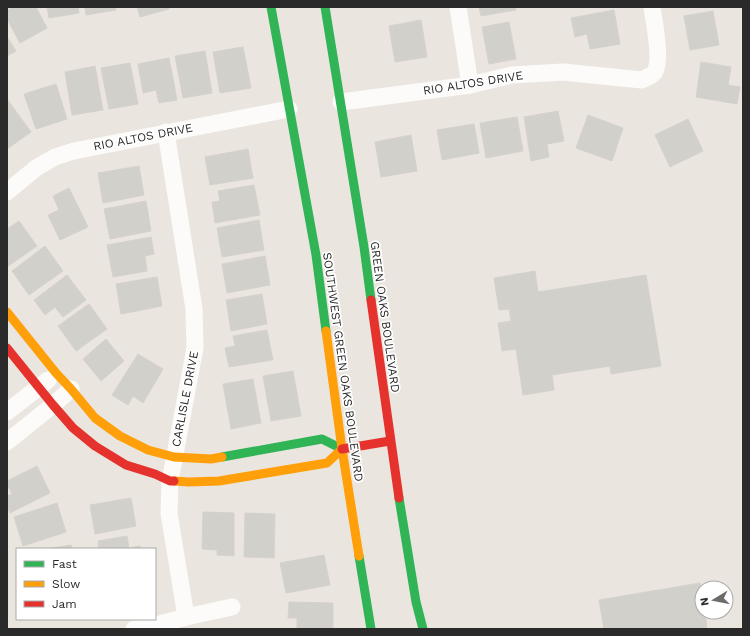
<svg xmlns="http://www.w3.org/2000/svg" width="750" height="636" viewBox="0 0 750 636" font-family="'Work Sans',sans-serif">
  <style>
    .building { fill: #d2d0cb; stroke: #d5d2cb }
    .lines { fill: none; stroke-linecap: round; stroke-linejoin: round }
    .street { stroke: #fcfbfa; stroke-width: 17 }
    .fast { stroke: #30b455; stroke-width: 9 }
    .slow { stroke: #ff9f0a; stroke-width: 9 }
    .jam { stroke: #e5322d; stroke-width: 9 }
    .labels { text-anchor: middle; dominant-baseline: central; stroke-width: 3.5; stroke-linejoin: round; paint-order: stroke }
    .street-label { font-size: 12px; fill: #2a2a2a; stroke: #fff }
  </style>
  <rect width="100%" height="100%" fill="#eae6df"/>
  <g class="building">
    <polygon points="13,7 36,7 47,28 20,43 7,19 7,10"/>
    <polygon points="47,7 78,7 79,13 49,18"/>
    <polygon points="85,7 115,7 116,10 86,15"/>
    <polygon points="137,7 169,7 169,9 140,17"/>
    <polygon points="479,7 515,7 516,10 481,16"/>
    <polygon points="614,10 620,44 590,49 587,34 575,37 571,18"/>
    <polygon points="713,11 719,45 690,50 684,16"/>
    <polygon points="421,20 427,57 395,62 389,26"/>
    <polygon points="509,22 516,59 489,64 482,27"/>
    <polygon points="7,37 16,51 7,56"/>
    <polygon points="243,47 251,88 220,93 213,52"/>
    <polygon points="205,51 212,93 183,98 175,56"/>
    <polygon points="169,58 177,100 159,103 156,90 143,93 138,64"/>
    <polygon points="701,62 731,67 728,85 740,87 737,104 696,97"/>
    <polygon points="130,63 138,104 109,109 101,68"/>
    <polygon points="95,66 103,110 72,115 65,72"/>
    <polygon points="56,84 67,119 36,129 24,94"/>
    <polygon points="7,99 31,132 7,149"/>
    <polygon points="558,111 564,141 547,144 549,157 531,161 524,117"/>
    <polygon points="588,115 623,128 612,161 576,148"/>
    <polygon points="517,117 523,151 486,158 480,123"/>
    <polygon points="688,119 703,151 670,167 655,135"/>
    <polygon points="474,124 479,153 442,160 437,130"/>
    <polygon points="411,135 417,171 381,177 375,142"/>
    <polygon points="248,149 253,178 210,185 205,157"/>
    <polygon points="139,166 144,195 103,203 98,173"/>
    <polygon points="254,185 260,215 215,223 212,202 220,201 218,191"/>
    <polygon points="69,188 88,227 60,240 48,215 59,210 53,196"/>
    <polygon points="146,201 151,231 110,239 104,209"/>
    <polygon points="259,220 264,250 222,257 217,228"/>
    <polygon points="19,221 37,246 7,267 7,229"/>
    <polygon points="151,237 154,254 145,256 147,271 113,277 107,245"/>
    <polygon points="45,246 63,271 29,295 12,271"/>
    <polygon points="265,256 270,285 227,293 222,264"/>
    <polygon points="535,271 538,292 646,275 661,366 611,374 610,366 552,375 554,390 523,395 516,349 502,351 498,323 511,321 509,309 499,310 494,278"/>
    <polygon points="67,275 86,300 63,317 55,307 45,315 34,300"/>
    <polygon points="157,277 162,306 121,314 116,284"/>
    <polygon points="262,294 267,324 231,331 226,300"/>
    <polygon points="89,304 107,329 76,351 58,326"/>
    <polygon points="267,330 273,360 229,367 225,348 235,346 233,336"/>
    <polygon points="106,339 124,361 101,381 83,359"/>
    <polygon points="138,354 163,369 143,403 133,396 128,405 112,395"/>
    <polygon points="293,371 301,416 271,421 263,376"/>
    <polygon points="253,379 261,423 231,429 223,384"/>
    <polygon points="37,466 50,493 10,513 7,506 7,496 12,494 7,484 7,481"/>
    <polygon points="131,498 136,526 95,534 90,505"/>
    <polygon points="57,503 66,532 23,546 14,517"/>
    <polygon points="203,512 234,513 234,556 217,555 217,550 202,549"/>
    <polygon points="245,513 275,514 274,558 244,557"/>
    <polygon points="127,536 129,548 140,546 141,549 99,549 98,541"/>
    <polygon points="71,545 72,549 46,549"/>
    <polygon points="324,555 330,585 286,593 280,563"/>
    <polygon points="700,583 702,597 702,612 705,612 707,629 604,629 599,600"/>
    <polygon points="289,602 333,603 333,629 297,629 297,618 288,618"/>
  </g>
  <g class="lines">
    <g class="street">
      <polyline points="458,7 470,85"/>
      <path d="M341 102 470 85 512 75 563 72 642 80C645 78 650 77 653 74 663 65 654 21 652 7"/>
      <polyline points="166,132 194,309 195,348 170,481 169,513 186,617"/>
      <polyline points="7,192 36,168 55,157 74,151 289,109"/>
      <polyline points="7,412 48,380"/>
      <polyline points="7,442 53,405 71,389"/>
      <polyline points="134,629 156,625 186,617 232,607"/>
    </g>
    <g class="fast">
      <polyline points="271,7 316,255 326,331"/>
      <polyline points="325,7 364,247 371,300"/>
      <polyline points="222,457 322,439 342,449"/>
      <polyline points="399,498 416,602 423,629"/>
      <polyline points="359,556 371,629"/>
    </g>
    <g class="slow">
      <polyline points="7,312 56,373 71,389 95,418 120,436 148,450 174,457 211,459 222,457"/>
      <polyline points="326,331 342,449 359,556"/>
      <polyline points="174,481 189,482 219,481 327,463 342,449"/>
    </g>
    <g class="jam">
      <polyline points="371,300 399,498"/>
      <polyline points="7,348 53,405 73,428 95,446 126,465 155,474 170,481 174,481"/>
      <polyline points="342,449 390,441"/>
    </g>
  </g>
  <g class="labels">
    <g class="street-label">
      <text transform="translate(473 83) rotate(-9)">RIO ALTOS DRIVE</text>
      <text transform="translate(143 137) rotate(-11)">RIO ALTOS DRIVE</text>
      <text transform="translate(385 317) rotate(82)">GREEN OAKS BOULEVARD</text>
      <text transform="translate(343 367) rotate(82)">SOUTHWEST GREEN OAKS BOULEVARD</text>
      <text transform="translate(185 399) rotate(-79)">CARLISLE DRIVE</text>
    </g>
  </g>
  <rect width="750" height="636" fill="none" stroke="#2a2a2a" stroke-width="16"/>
  <rect x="16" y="548" width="140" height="72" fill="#ffffff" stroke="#aaaaaa"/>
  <rect x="24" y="561" width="20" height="6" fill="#30b455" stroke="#aaaaaa"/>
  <text x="52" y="568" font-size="12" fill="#2a2a2a">Fast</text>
  <rect x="24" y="581" width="20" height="6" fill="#ff9f0a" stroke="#aaaaaa"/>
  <text x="52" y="588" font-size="12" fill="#2a2a2a">Slow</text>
  <rect x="24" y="601" width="20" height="6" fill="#e5322d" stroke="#aaaaaa"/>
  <text x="52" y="608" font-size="12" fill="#2a2a2a">Jam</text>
  <g transform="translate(714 600) rotate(260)"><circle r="19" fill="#ffffff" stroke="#aaaaaa"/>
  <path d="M0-3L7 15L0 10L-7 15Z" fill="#6d6c69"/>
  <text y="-6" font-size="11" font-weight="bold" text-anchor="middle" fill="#2a2a2a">N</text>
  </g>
</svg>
